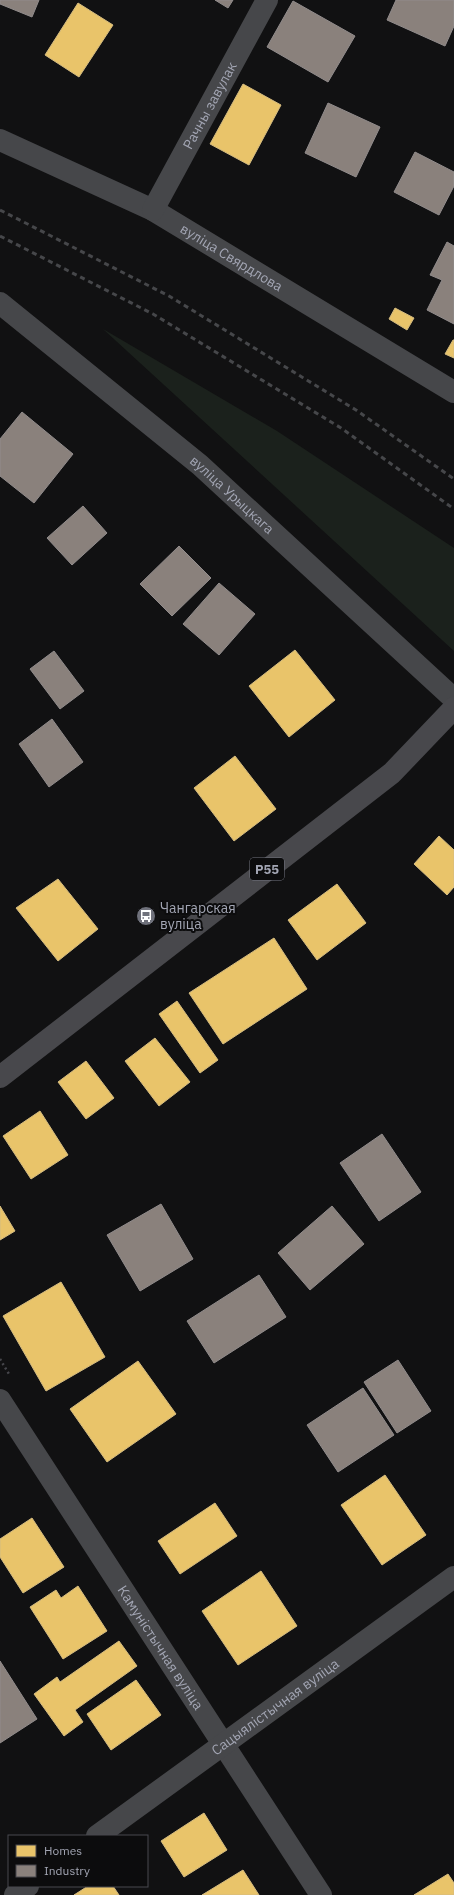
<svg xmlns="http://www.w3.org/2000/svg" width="454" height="1895" viewBox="0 0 454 1895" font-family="'IBM Plex Sans',sans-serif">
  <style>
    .green { fill: #1b211c }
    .homes { fill: #e9c46a; stroke: #d4bb80 }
    .industry { fill: #8a817c; stroke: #918c8c }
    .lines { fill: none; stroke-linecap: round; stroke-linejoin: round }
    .path { stroke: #47474c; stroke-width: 2.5; stroke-dasharray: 2 3; stroke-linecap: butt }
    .minor { stroke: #46474a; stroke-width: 22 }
    .major { stroke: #48484c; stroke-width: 22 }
    .rail { stroke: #46474a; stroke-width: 3; stroke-dasharray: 5 4; stroke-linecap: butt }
    .labels { text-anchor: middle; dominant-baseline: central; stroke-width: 4; stroke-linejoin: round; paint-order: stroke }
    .shield { fill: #0c0c0d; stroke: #757781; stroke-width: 1 }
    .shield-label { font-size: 13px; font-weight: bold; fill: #a2a5b3 }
    .street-label { font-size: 14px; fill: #a2a5b3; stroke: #0c0c0d }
    .poi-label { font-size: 14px; fill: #a2a5b3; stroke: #0c0c0d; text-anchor: start }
  </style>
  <rect width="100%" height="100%" fill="#111112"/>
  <polygon class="green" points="103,329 277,431 454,548 454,651"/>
  <g class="homes">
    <polygon points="78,3 113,25 79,77 45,55"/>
    <polygon points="243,84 281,105 249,165 210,144"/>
    <polygon points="395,308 414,318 407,330 389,319"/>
    <polygon points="453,340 454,340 454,358 445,354"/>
    <polygon points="295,650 335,700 289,737 249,686"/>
    <polygon points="235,756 276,809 234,841 194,788"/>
    <polygon points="439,836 454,850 454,887 447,895 414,864"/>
    <polygon points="58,879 98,929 58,961 16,908"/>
    <polygon points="337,884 366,923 317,960 288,920"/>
    <polygon points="274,938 307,989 223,1044 189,993"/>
    <polygon points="177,1001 218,1060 200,1073 159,1014"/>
    <polygon points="155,1038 190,1082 159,1106 125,1061"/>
    <polygon points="86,1061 114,1098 86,1119 58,1082"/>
    <polygon points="40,1111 68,1155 31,1179 3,1136"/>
    <polygon points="0,1206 15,1231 0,1240"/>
    <polygon points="61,1282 105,1357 46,1391 3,1316"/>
    <polygon points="138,1361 176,1414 107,1462 70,1409"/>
    <polygon points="385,1475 426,1535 382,1565 341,1505"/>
    <polygon points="215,1503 237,1536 180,1574 158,1541"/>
    <polygon points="32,1518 64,1567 23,1593 0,1557 0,1539"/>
    <polygon points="261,1571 297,1626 238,1665 202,1611"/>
    <polygon points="78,1586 107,1631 63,1659 30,1607 56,1590 61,1598"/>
    <polygon points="119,1641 137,1666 75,1710 83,1722 64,1736 34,1694 57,1677 60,1682"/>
    <polygon points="136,1680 161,1715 111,1750 87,1714"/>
    <polygon points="204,1813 227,1850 184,1877 161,1841"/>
    <polygon points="243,1870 259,1895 202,1895"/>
    <polygon points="448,1874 454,1883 454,1895 414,1895"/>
    <polygon points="88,1886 113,1886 119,1895 74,1895"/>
  </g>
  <g class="industry">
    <polygon points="0,0 39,0 32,17 0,4"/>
    <polygon points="215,0 233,0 228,8"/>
    <polygon points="396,0 454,0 454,26 445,46 387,20"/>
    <polygon points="293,1 355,36 328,82 267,47"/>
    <polygon points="328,103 380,127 356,177 305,153"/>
    <polygon points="415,152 454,172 454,186 439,215 394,192"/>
    <polygon points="447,242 454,246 454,324 427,310 442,280 430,275"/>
    <polygon points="22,412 73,454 34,503 0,476 0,439"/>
    <polygon points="83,506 107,533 72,565 47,538"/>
    <polygon points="179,546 211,578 172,616 140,584"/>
    <polygon points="219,583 255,614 219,655 183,624"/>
    <polygon points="54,651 84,691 60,709 30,669"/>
    <polygon points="52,719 83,762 49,787 19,744"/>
    <polygon points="382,1134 421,1192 379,1221 340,1163"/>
    <polygon points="161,1204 193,1259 140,1291 107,1235"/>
    <polygon points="332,1206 364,1244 310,1290 278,1253"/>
    <polygon points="259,1275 286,1317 214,1363 187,1321"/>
    <polygon points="398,1360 431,1411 397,1433 364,1382"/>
    <polygon points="363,1388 394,1435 338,1472 307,1425"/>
    <polygon points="0,1661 37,1719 0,1743"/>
  </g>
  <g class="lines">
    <polyline class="path" points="0,1359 9,1374"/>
    <g class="minor">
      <path id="s1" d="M0 140 153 210 454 392"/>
      <path id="s2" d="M153 210 267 0"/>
      <path id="s3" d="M0 303 200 465 454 699"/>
      <path id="s4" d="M0 1400 321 1895"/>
      <path id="s5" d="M97 1836 454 1577"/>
      <polyline points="15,1895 28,1886"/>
    </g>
    <polyline class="major" points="0,1077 392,773 454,708"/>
    <g class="rail">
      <polyline points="0,210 169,296 356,410 454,479"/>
      <polyline points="0,236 153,314 341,428 454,509"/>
    </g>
  </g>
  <defs>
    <g id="bus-disc" transform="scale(1)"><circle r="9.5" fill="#6f717b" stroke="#0c0c0d"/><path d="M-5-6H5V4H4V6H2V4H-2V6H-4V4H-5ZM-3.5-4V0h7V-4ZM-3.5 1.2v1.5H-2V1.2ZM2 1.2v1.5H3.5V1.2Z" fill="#fff"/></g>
  </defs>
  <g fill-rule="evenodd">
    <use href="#bus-disc" x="146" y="916"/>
  </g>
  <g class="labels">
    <rect class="shield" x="250" y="858" width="34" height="22" rx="3"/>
    <g class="shield-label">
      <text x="267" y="869">Р55</text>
    </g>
    <g class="street-label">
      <text stroke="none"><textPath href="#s2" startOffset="119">Рачны завулак</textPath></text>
      <text stroke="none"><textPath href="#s1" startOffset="260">вуліца Свярдлова</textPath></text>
      <text stroke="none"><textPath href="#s3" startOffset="301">вуліца Урыцкага</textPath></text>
      <text stroke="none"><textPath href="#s4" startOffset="295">Камуністычная вуліца</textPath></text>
      <text stroke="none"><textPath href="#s5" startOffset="220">Сацыялістычная вуліца</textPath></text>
    </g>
    <g class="poi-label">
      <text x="160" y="908">Чангарская<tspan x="160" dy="16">вуліца</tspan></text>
    </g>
  </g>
  <rect x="8" y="1835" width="140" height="52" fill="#0c0c0d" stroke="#48494f"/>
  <rect x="16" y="1845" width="20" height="12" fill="#e9c46a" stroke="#48494f"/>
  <text x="44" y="1855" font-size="12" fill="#a2a5b3">Homes</text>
  <rect x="16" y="1865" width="20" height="12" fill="#8a817c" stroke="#48494f"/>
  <text x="44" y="1875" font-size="12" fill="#a2a5b3">Industry</text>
</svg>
